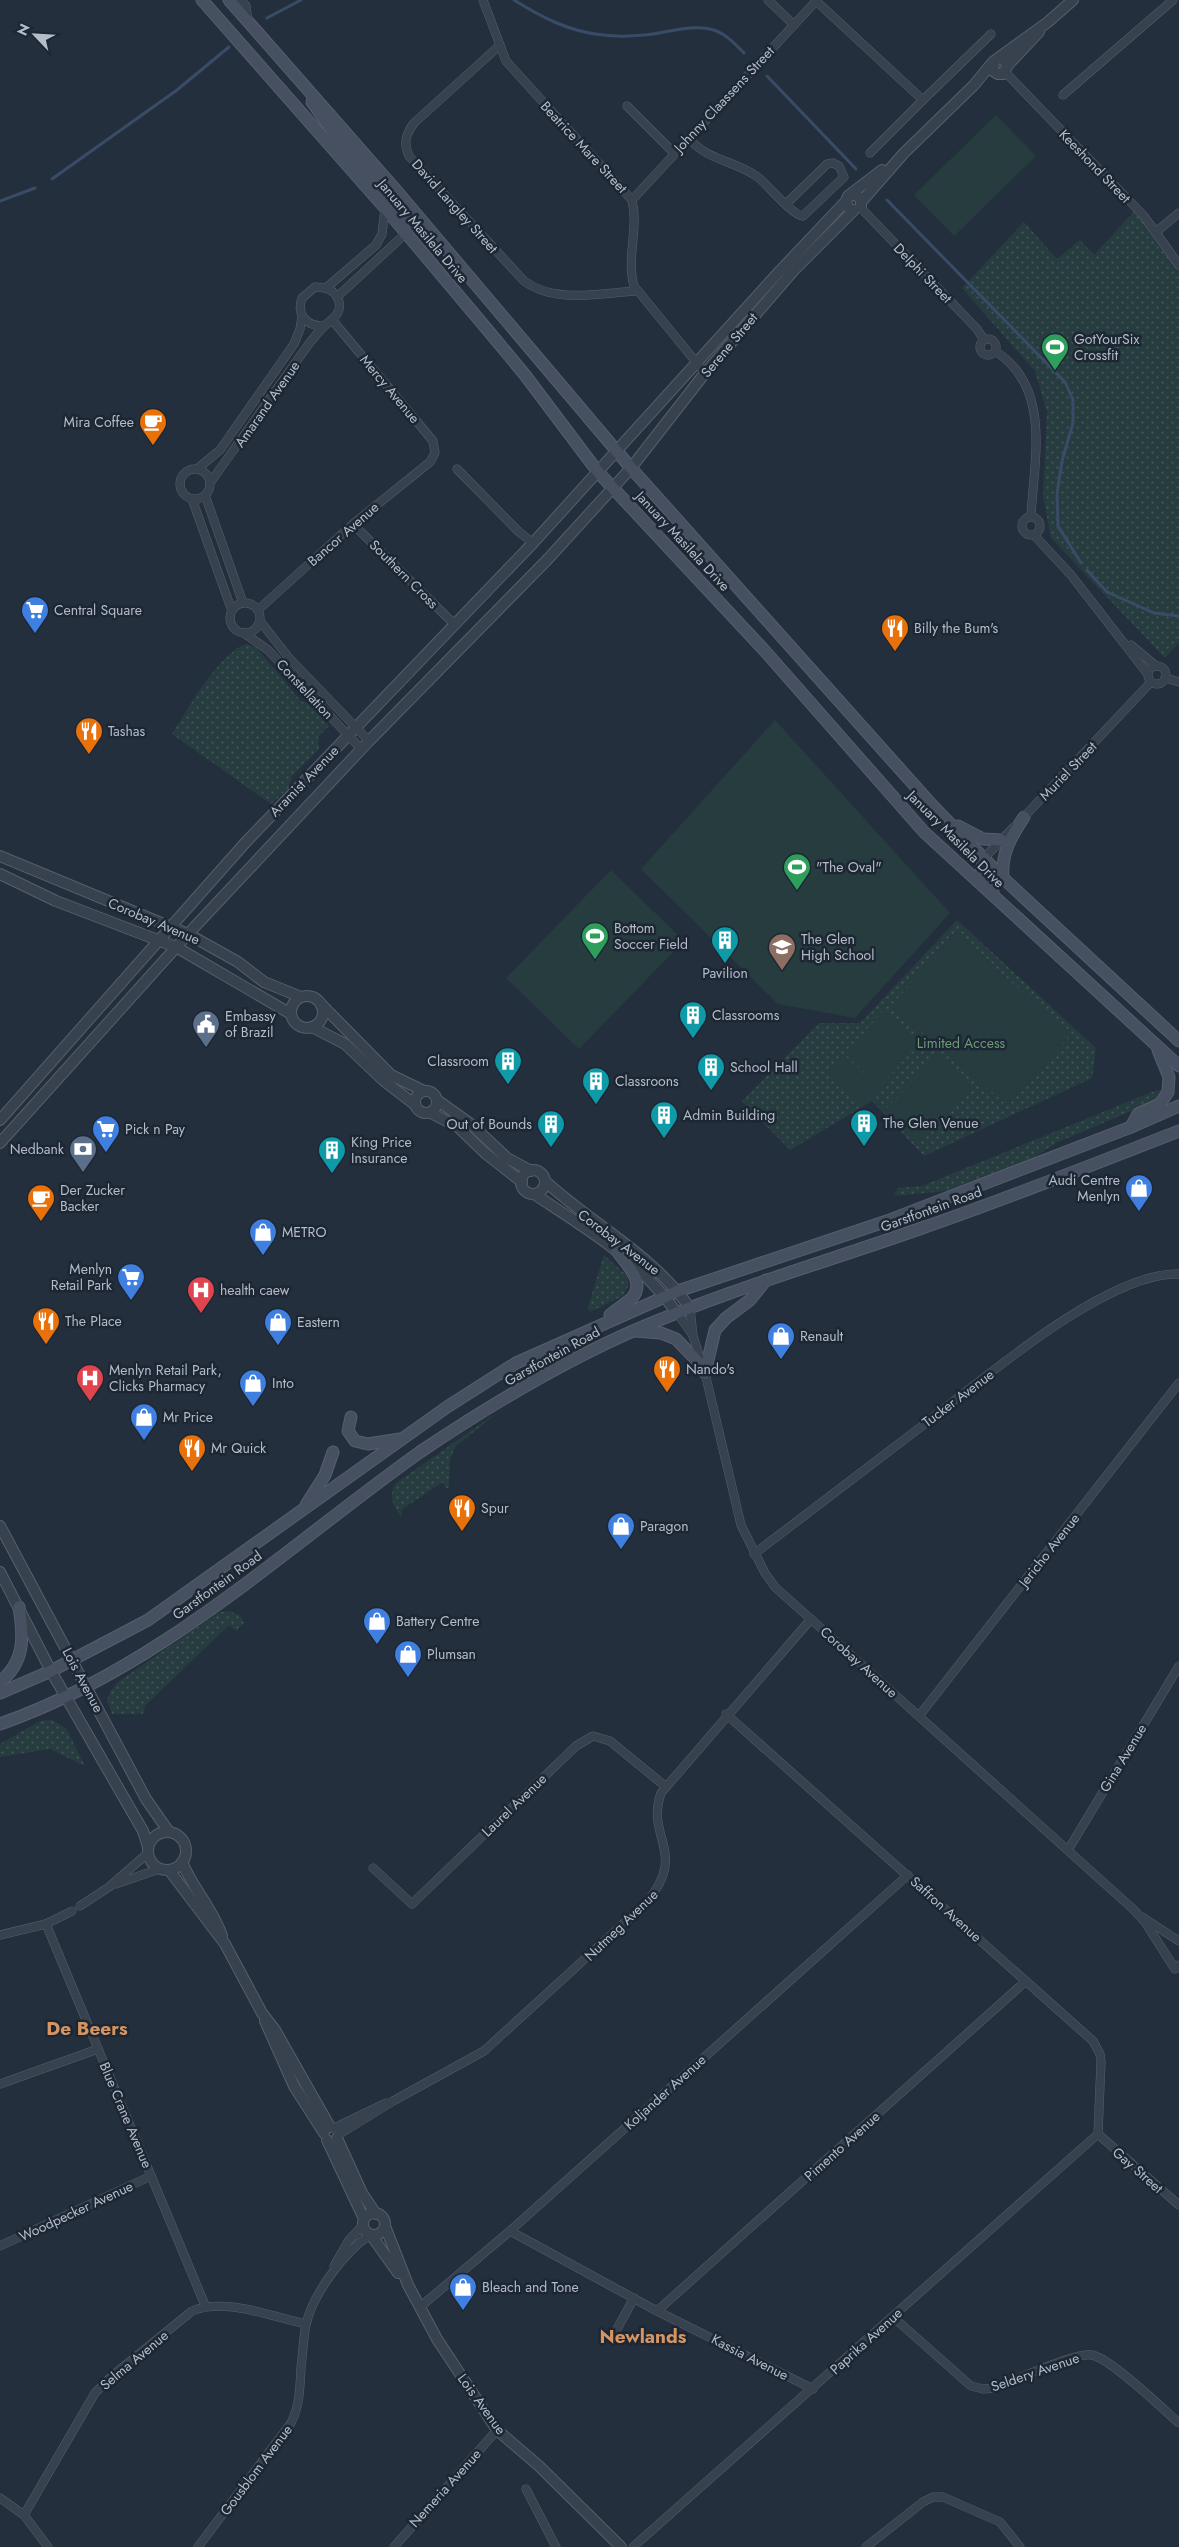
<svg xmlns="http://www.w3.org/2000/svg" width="1179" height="2547" viewBox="0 0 1179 2547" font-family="Jost,sans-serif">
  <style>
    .grass { fill: url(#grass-dots) }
    .pitch { fill: #263c3f }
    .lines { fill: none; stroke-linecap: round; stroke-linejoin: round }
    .stream { stroke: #394c67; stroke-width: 3 }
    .minor-casing { stroke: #565f6c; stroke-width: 9 }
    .tertiary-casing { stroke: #565f6c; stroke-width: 12 }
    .secondary-casing { stroke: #565f6c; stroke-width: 13 }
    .minor { stroke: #38414e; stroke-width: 8 }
    .tertiary { stroke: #38414e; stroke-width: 10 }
    .secondary { stroke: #465061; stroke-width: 11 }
    .labels { text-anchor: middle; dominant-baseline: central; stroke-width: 5; stroke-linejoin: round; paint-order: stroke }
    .street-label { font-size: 14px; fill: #b4bcc9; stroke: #1d2633 }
    .poi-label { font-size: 14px; fill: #b4bcc9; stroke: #1d2633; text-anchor: start }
    .park-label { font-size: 14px; fill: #6b9a76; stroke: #1d2633 }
    .district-label { font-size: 19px; font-weight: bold; fill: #d59563; stroke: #1d2633 }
  </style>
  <defs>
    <pattern id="grass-dots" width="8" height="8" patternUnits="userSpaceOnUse" patternTransform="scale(1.25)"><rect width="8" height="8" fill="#263c3f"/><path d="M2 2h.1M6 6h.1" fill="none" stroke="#435659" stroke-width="1.8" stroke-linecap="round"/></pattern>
  </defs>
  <rect width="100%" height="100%" fill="#242f3e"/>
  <g class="grass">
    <polygon points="1139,206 1157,225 1179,258 1179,643 1165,658 1051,538 1043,496 1047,412 1035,371 962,288 1024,222 1057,259 1080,240 1094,255"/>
    <path d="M246 644 256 647 301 701 313 705 329 726 318 737 319 749 292 776 289 788 271 804 172 734C188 709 219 653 246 644Z"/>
    <polygon points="957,920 1096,1048 1092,1078 924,1156 872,1101 790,1150 742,1101 819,1023 860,1023"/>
    <polygon points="1157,1090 1164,1090 1160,1099 1058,1142 1034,1157 946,1191 894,1196 898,1188 922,1186"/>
    <polygon points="604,1255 626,1275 629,1285 623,1296 590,1312 588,1307"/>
    <path d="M498 1412 455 1447 450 1460 449 1487 446 1489 443 1482 401 1510 402 1515 401 1517C393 1505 388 1497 396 1483Z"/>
    <polygon points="228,1611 240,1615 244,1623 236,1631 229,1625 145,1706 143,1714 112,1714 107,1700 110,1692 119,1681 220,1612"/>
    <polygon points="52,1720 66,1728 85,1766 50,1749 0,1757 0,1744 40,1721"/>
  </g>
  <g class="pitch">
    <polygon points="996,115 1036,156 954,236 914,195"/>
    <polygon points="775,720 950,913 855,1018 778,1004 641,869"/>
    <polygon points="611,870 684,941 579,1049 506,978"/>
    <polygon points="955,933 1071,1034 1007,1105 891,1006"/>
    <polygon points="883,1011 918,1044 901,1063 866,1030"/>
    <polygon points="864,1033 899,1066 882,1084 847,1052"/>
    <polygon points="843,1054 879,1087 862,1105 826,1072"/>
    <polygon points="938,1055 971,1088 954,1105 921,1073"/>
    <polygon points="919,1075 952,1107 935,1125 901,1093"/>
    <polygon points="900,1094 933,1127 916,1144 883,1112"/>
  </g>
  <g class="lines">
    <g class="stream">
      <path d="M514 0C541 17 570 32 603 35 618 37 637 36 653 34 672 31 695 24 714 30 726 34 735 44 744 53"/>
      <polyline points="267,18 301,0"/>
      <polyline points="767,76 856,169"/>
      <polyline points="52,179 177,90 229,47"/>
      <polyline points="887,200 1065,382 1073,400 1073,423 1062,461 1057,494 1058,526 1081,563"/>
      <polyline points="0,201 35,188"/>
      <polyline points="1087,570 1107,592 1154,613 1179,616"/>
    </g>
    <g class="minor-casing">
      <g id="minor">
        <polyline points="241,0 246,6 248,21"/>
        <path d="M483 0 506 61 632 200C639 228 626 258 634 286L705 373"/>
        <polyline points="768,0 794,25"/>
        <polyline points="816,1 923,100 870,153"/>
        <path d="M499 46 414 123C406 134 403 143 409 156L524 281C555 304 600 293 636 291"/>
        <polyline points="1005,72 1143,215 1179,265"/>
        <polyline points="1063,95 1173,0"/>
        <polyline points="923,100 991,34"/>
        <polyline points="627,106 674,153"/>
        <path d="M688 138C711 163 736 160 759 178 769 186 792 215 803 216L844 177 839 166 833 163 827 164 786 204"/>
        <polyline points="632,200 817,0"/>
        <polyline points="860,207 977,329 984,340"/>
        <polyline points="1157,231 1179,213"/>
        <polyline points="326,288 376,245 382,234 385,208"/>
        <polyline points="337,297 405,234"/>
        <circle cx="988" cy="347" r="8"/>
        <path d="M995 351C1052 387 1034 460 1031 516"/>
        <circle cx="195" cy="484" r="15"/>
        <polyline points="197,469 220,450 294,344 300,329 302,316"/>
        <polyline points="457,469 519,532 533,543"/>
        <path d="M210 483 308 345C313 339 318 332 323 327 333 319 346 311 336 295 331 288 323 287 315 287L302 298C296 315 307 327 325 326"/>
        <polyline points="205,495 243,603"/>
        <polyline points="192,499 232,611"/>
        <circle cx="1031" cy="526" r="9"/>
        <polyline points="353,524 455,625"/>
        <polyline points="1034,535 1071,575 1147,673"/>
        <circle cx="245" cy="618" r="15"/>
        <polyline points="258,610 353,524 430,462 435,453 433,441 333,321"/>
        <polyline points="260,621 289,658 369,741"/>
        <polyline points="244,633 268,650 361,749"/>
        <polyline points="1131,645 1156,666"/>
        <circle cx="1157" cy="675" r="9"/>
        <polyline points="1165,678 1179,682"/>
        <polyline points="1022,819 1151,682"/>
        <polyline points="984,858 1014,827"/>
        <polyline points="690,1308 693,1336 705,1373 741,1525 765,1573 775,1587 833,1639 1133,1909 1145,1922 1175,1969 1179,1965"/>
        <polyline points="677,1313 692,1334"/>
        <path d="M754 1554C810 1511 866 1468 922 1426 980 1382 1107 1271 1179 1274"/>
        <polyline points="726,1714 1093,2041 1100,2054 1101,2062 1098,2134"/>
        <polyline points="919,1716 1179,1383"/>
        <polyline points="1068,1850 1179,1666"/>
        <polyline points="373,1868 412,1904 576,1746 593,1736 610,1741 665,1786"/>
        <polyline points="116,1884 159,1869"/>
        <polyline points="80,1906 109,1887 148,1853"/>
        <polyline points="1142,1917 1179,1941"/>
        <polyline points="46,1924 205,2305"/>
        <polyline points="0,1935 46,1924 72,1911"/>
        <polyline points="0,2084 98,2049"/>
        <polyline points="334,2128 386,2103"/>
        <polyline points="1098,2134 1179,2205"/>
        <path d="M338 2135 393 2101 484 2051 646 1903C689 1852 645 1838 661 1793L811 1619"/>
        <polyline points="510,2231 657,2311 813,2389"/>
        <polyline points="0,2246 151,2176"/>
        <polyline points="334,2266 349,2240 363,2225"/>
        <polyline points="420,2307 510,2231 908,1875"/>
        <polyline points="657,2311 1026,1981"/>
        <path d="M893 2317 971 2386 983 2389 995 2388C1014 2381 1075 2352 1092 2355 1110 2358 1162 2408 1179 2423"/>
        <polyline points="617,2329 634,2298"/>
        <polyline points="526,2489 556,2547"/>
        <polyline points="0,2498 24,2515 48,2547"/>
        <path d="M24 2515 95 2393 112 2376 192 2311C224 2297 273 2317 306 2324"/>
        <path d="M198 2547 291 2423C300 2406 300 2386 301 2367 303 2353 303 2338 306 2325 312 2295 345 2251 370 2235"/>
        <polyline points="394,2547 497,2430"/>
        <polyline points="633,2547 1098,2134"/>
        <polyline points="866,2547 923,2502 933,2497 943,2497 1000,2522 1020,2547"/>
      </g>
    </g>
    <g class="tertiary-casing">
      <g id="tertiary">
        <polyline points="998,58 1003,59 1008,65 1003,74 998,74 993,71 994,61 1048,22 1073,0"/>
        <polyline points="1008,65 1039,32"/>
        <polyline points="852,194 861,198 861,206"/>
        <polyline points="862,201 904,153 974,85 992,63"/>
        <polyline points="848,207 846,201 848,196 882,170"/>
        <polyline points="0,856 188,934 238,962 264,982 301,997"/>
        <polyline points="0,874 56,901 176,947 291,1014"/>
        <circle cx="307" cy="1012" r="16"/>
        <polyline points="320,1003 391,1075 424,1091"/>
        <polyline points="312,1027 345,1044 383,1080 414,1104"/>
        <circle cx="426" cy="1102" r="11"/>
        <polyline points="437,1100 472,1125 507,1158 531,1171"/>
        <polyline points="431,1113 458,1127 485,1153 522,1182"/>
        <polyline points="0,1120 245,843 533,543 777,274 846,201"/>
        <polyline points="0,1143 188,934 369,741 547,560 631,468 705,373 794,270 854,210"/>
        <circle cx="533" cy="1182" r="12"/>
        <path d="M545 1181C593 1225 652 1254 690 1308"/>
        <path d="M534 1194C590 1231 637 1258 677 1313"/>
        <polyline points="0,1526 146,1799 169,1832"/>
        <polyline points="0,1572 51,1671 143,1831 148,1847"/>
        <circle cx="167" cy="1851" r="19"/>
        <path d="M182 1862C193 1889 213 1909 222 1936"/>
        <polyline points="169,1870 225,1944 262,2013 275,2030 330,2127"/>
        <polyline points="265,2021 294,2086 324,2133"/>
        <polyline points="337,2138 362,2193 376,2214"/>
        <polyline points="327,2140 364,2219"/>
        <circle cx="374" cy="2224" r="11"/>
        <polyline points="385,2226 408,2285 437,2339 497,2430 539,2466 621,2547"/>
        <polyline points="371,2235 398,2273"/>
      </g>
    </g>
    <g class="secondary-casing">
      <g id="secondary">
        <polyline points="202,0 385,208 486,328 525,375 598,472 764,650 924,832 1179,1066"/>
        <polyline points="229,0 395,189 631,468 932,805 1003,878 1179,1041"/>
        <polyline points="312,102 336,136 404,214 408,225 405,234"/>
        <polyline points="958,826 983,839 1001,840"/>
        <polyline points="984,858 981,872 993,890"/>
        <path d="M1003 878C1001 853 1011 837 1024 817"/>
        <polyline points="1131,1127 1138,1114 1160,1104 1168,1092 1169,1077 1158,1050"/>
        <path d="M610 1315C617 1309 625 1304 632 1298 647 1281 624 1263 616 1249"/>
        <polyline points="635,1331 661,1333 676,1339 702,1366"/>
        <polyline points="705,1373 715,1330 726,1318 750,1300 766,1280"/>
        <polyline points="351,1417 348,1431 355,1441 368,1444 400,1439"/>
        <polyline points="306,1505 325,1475 333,1452"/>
        <path d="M0 1682C25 1662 24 1637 19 1607"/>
        <polyline points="0,1693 51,1671 148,1620 447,1407 516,1363 678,1291 887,1221 1131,1127 1179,1106"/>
        <path d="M0 1724C160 1668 284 1549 420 1452 487 1407 558 1364 633 1331 727 1290 826 1262 922 1228 1009 1198 1094 1164 1179 1131"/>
      </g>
    </g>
    <use href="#minor" class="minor"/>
    <use href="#tertiary" class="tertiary"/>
    <use href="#secondary" class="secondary"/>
  </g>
  <defs>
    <g id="stadium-pin" transform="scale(1.4375)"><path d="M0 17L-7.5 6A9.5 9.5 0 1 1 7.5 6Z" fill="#2e9e5b" stroke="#1d2633"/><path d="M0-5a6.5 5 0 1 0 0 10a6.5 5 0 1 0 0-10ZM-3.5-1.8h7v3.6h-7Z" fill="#fff"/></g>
    <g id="cafe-pin" transform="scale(1.4375)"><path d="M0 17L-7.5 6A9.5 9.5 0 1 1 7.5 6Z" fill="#e8710a" stroke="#1d2633"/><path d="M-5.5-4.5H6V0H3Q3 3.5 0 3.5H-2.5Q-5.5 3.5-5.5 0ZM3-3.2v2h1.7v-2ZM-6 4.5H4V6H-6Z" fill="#fff"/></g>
    <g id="supermarket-pin" transform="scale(1.4375)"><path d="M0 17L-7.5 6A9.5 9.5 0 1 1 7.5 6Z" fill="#3f7fe0" stroke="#1d2633"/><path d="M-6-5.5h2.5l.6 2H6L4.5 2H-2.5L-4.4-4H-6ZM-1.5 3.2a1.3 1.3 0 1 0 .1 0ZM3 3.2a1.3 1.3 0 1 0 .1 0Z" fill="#fff"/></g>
    <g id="restaurant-pin" transform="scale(1.4375)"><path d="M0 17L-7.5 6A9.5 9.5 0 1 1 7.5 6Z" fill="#e8710a" stroke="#1d2633"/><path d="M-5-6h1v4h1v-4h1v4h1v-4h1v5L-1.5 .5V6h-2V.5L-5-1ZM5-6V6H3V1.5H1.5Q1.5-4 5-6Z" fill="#fff"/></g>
    <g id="building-pin" transform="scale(1.4375)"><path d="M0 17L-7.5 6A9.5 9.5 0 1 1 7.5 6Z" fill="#0f9aa8" stroke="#1d2633"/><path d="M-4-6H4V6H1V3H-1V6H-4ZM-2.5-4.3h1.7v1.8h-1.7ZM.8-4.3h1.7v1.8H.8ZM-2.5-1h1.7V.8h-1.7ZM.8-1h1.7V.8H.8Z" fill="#fff"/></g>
    <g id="school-pin" transform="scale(1.4375)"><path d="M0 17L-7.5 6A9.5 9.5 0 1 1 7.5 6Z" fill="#8d6e63" stroke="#1d2633"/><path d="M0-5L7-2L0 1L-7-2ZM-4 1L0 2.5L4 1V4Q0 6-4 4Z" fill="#fff"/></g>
    <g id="civic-pin" transform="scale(1.4375)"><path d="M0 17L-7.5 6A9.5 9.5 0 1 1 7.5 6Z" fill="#5c6f8a" stroke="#1d2633"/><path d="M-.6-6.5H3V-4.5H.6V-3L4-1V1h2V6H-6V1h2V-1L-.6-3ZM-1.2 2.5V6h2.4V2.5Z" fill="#fff"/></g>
    <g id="bank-pin" transform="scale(1.4375)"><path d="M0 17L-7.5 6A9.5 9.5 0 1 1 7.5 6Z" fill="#5c6f8a" stroke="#1d2633"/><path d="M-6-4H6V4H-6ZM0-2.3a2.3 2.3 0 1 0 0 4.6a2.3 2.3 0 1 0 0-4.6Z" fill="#fff"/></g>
    <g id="shop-pin" transform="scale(1.4375)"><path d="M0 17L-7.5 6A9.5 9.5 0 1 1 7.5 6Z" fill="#3f7fe0" stroke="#1d2633"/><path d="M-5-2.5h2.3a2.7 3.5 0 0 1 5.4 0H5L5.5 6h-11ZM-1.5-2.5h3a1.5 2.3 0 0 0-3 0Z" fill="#fff"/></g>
    <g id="hospital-pin" transform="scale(1.4375)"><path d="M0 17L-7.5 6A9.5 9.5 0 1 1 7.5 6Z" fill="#e0444e" stroke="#1d2633"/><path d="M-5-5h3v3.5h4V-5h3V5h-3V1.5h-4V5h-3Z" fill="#fff"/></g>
  </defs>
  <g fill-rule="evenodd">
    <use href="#stadium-pin" x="1055" y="347"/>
    <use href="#cafe-pin" x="153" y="422"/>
    <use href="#supermarket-pin" x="35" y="610"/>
    <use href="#restaurant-pin" x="895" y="628"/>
    <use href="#restaurant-pin" x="89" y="731"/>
    <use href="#stadium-pin" x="797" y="867"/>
    <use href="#stadium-pin" x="595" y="936"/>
    <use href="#building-pin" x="725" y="940"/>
    <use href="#school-pin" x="782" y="947"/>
    <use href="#building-pin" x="693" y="1015"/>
    <use href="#civic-pin" x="206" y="1024"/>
    <use href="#building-pin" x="508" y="1061"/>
    <use href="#building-pin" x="711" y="1067"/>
    <use href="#building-pin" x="596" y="1081"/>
    <use href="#building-pin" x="664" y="1115"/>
    <use href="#building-pin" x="864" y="1123"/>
    <use href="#building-pin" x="551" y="1124"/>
    <use href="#supermarket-pin" x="106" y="1129"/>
    <use href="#bank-pin" x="83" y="1149"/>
    <use href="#building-pin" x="332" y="1150"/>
    <use href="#shop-pin" x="1139" y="1188"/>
    <use href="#cafe-pin" x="41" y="1198"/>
    <use href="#shop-pin" x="263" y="1232"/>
    <use href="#supermarket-pin" x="131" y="1277"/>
    <use href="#hospital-pin" x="201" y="1290"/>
    <use href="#restaurant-pin" x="46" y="1321"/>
    <use href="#shop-pin" x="278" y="1322"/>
    <use href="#shop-pin" x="781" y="1336"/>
    <use href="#restaurant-pin" x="667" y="1369"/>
    <use href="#hospital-pin" x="90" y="1378"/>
    <use href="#shop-pin" x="253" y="1383"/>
    <use href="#shop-pin" x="144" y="1417"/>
    <use href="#restaurant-pin" x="192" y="1448"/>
    <use href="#restaurant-pin" x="462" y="1508"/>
    <use href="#shop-pin" x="621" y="1526"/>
    <use href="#shop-pin" x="377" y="1621"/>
    <use href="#shop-pin" x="408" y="1654"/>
    <use href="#shop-pin" x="463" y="2287"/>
  </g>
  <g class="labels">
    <g class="street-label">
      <text transform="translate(724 99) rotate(-47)">Johnny Claassens Street</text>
      <text transform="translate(584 147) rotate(47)">Beatrice Mare Street</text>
      <text transform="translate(1095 166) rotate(46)">Keeshond Street</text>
      <text transform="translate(455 206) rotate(48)">David Langley Street</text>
      <text transform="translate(423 231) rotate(50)">January Masilela Drive</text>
      <text transform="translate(923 273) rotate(46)">Delphi Street</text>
      <text transform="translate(729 345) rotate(-50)">Serene Street</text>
      <text transform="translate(390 389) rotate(50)">Mercy Avenue</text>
      <text transform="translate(267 404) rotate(-55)">Amarand Avenue</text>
      <text transform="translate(343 534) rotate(-41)">Bancor Avenue</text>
      <text transform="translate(683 541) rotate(47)">January Masilela Drive</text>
      <text transform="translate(404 574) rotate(45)">Southern Cross</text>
      <text transform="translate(305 689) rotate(47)">Constellation</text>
      <text transform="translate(1068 771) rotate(-46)">Muriel Street</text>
      <text transform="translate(304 781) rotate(-46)">Aramist Avenue</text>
      <text transform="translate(956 839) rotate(45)">January Masilela Drive</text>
      <text transform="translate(154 921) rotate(23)">Corobay Avenue</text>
      <text transform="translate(931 1209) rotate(-20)">Garstfontein Road</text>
      <text transform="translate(619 1242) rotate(37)">Corobay Avenue</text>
      <text transform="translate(552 1356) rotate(-29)">Garstfontein Road</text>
      <text transform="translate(958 1398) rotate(-37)">Tucker Avenue</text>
      <text transform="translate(1049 1550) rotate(-52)">Jericho Avenue</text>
      <text transform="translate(217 1585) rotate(-36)">Garstfontein Road</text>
      <text transform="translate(859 1662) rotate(42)">Corobay Avenue</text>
      <text transform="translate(83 1680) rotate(62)">Lois Avenue</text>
      <text transform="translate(1123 1758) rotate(-59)">Gina Avenue</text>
      <text transform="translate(514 1805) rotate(-44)">Laurel Avenue</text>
      <text transform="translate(946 1909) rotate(42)">Saffron Avenue</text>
      <text transform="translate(621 1925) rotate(-44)">Nutmeg Avenue</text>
      <text transform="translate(665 2092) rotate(-42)">Koljander Avenue</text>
      <text transform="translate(126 2115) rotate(67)">Blue Crane Avenue</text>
      <text transform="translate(842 2146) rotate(-42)">Pimento Avenue</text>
      <text transform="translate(1138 2170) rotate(41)">Gay Street</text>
      <text transform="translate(76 2211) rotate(-25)">Woodpecker Avenue</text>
      <text transform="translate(866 2341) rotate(-42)">Paprika Avenue</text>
      <text transform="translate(750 2357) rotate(27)">Kassia Avenue</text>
      <text transform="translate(134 2360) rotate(-40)">Selma Avenue</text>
      <text transform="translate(1035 2372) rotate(-19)">Seldery Avenue</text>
      <text transform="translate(482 2404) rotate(54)">Lois Avenue</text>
      <text transform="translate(256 2470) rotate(-53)">Gousblom Avenue</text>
      <text transform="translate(445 2488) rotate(-48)">Nemeria Avenue</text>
    </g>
    <g class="poi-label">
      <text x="1074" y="339">GotYourSix<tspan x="1074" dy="16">Crossfit</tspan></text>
      <text x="134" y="422" text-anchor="end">Mira Coffee</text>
      <text x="54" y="610">Central Square</text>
      <text x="914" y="628">Billy the Bum's</text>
      <text x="108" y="731">Tashas</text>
      <text x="816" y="867">"The Oval"</text>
      <text x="614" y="928">Bottom<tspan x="614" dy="16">Soccer Field</tspan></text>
      <text x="801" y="939">The Glen<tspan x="801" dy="16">High School</tspan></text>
      <text x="725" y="973" text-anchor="middle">Pavilion</text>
      <text x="712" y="1015">Classrooms</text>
      <text x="225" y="1016">Embassy<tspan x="225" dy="16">of Brazil</tspan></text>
      <text x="489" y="1061" text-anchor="end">Classroom</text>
      <text x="730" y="1067">School Hall</text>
      <text x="615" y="1081">Classroons</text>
      <text x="683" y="1115">Admin Building</text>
      <text x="883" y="1123">The Glen Venue</text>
      <text x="532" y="1124" text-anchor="end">Out of Bounds</text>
      <text x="125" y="1129">Pick n Pay</text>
      <text x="351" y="1142">King Price<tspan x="351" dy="16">Insurance</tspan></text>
      <text x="64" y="1149" text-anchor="end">Nedbank</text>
      <text x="1120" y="1180" text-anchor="end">Audi Centre<tspan x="1120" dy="16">Menlyn</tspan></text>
      <text x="60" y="1190">Der Zucker<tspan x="60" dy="16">Backer</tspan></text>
      <text x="282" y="1232">METRO</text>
      <text x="112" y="1269" text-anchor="end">Menlyn<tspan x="112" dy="16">Retail Park</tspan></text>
      <text x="220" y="1290">health caew</text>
      <text x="65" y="1321">The Place</text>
      <text x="297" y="1322">Eastern</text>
      <text x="800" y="1336">Renault</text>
      <text x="686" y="1369">Nando's</text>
      <text x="109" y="1370">Menlyn Retail Park,<tspan x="109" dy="16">Clicks Pharmacy</tspan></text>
      <text x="272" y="1383">Into</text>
      <text x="163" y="1417">Mr Price</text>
      <text x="211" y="1448">Mr Quick</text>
      <text x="481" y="1508">Spur</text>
      <text x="640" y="1526">Paragon</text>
      <text x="396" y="1621">Battery Centre</text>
      <text x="427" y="1654">Plumsan</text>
      <text x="482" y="2287">Bleach and Tone</text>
    </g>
    <g class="park-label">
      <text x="961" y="1043">Limited Access</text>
    </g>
    <g class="district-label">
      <text x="87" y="2028">De Beers</text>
      <text x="643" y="2336">Newlands</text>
    </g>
  </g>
  <g transform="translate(35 35) rotate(295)" stroke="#1d2633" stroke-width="4" paint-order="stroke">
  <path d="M0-4L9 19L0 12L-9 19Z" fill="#b4bcc9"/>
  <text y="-8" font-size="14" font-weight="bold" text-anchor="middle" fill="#b4bcc9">N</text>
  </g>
</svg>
